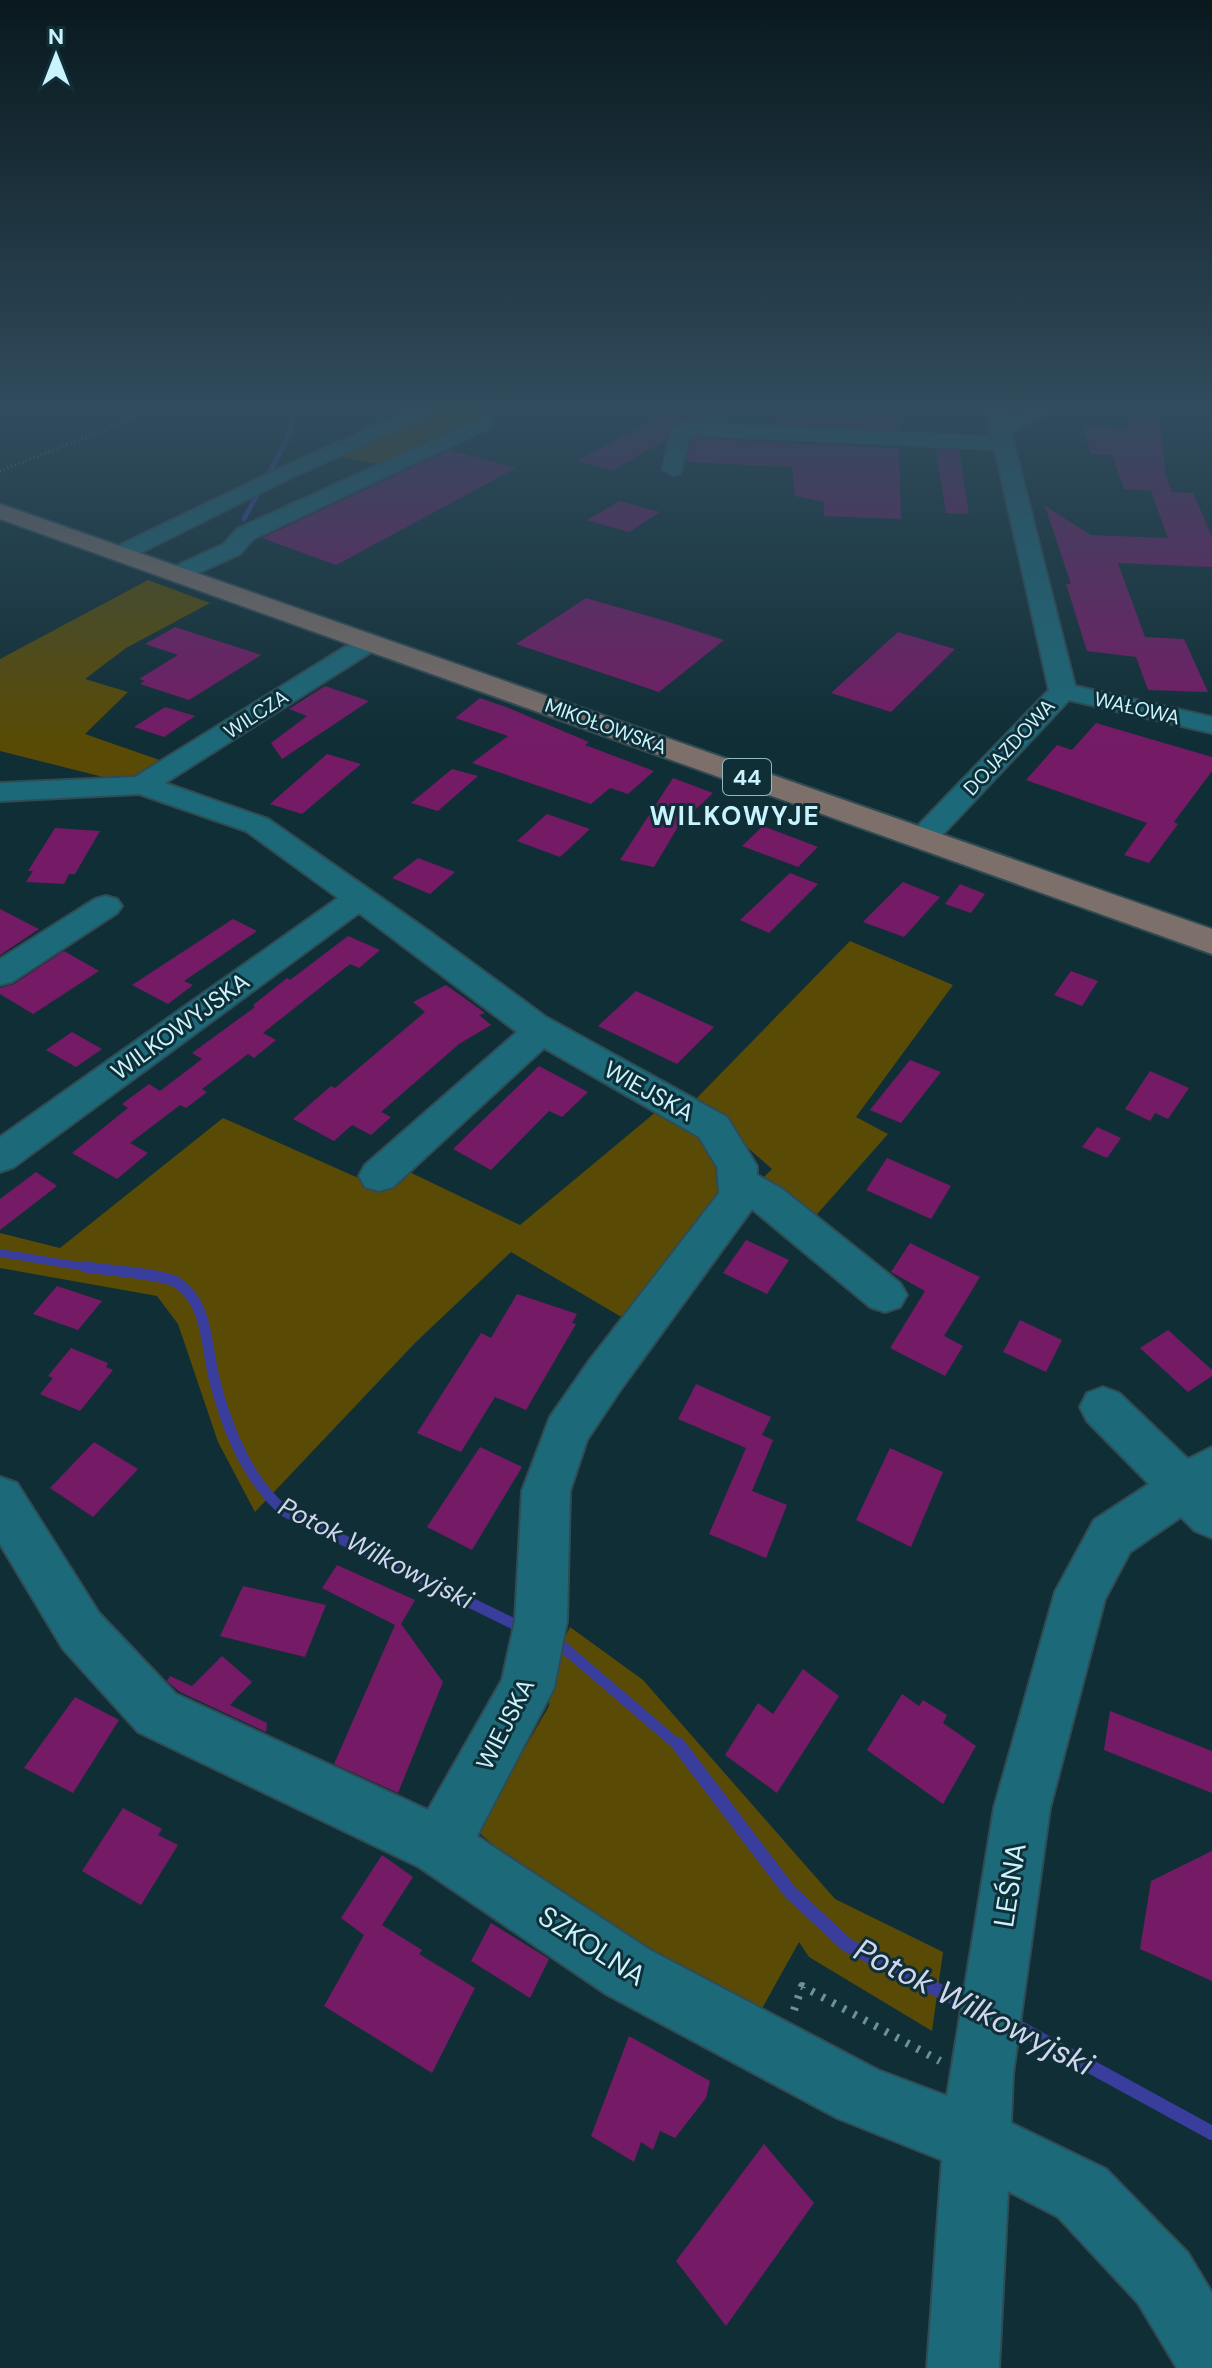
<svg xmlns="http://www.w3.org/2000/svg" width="1212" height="2368" viewBox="0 0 1212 2368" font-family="'DM Sans',sans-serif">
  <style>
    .green { fill: #594b06 }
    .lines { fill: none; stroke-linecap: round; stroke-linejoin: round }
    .stream-far3 { stroke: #393d9b; stroke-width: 5 }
    .stream-far2 { stroke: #393d9b; stroke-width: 8 }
    .stream-far1 { stroke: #393d9b; stroke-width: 11 }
    .stream { stroke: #393d9b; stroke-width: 14 }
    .building { fill: #751b66 }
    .minor-casing { stroke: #304b53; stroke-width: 4 }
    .major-casing { stroke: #304b53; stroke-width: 4 }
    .path-far1 { stroke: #6d919b; stroke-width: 3; stroke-dasharray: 1 3; stroke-linecap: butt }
    .path { stroke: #6d919b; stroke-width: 8; stroke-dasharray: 3 9; stroke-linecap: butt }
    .minor { fill: #1c6979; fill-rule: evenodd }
    .major { fill: #7d6f6a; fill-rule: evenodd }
    .labels { text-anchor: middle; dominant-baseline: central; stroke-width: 6; stroke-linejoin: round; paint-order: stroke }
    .far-street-label { font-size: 20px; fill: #c8f3ff; stroke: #102e36 }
    .shield { fill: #102e36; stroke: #91b8c3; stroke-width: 2 }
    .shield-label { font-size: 22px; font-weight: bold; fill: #c8f3ff }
    .street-label { font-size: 24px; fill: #c8f3ff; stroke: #102e36 }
    .far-district-label { font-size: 26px; font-weight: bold; letter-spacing: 2px; fill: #c8f3ff; stroke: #102e36 }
    .water-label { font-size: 26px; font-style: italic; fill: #d0d6ef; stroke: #102e36 }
    .near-street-label { font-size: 28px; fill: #c8f3ff; stroke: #102e36 }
    .near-water-label { font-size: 32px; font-style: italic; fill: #d0d6ef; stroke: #102e36 }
  </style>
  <rect width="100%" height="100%" fill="#102e36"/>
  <g class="green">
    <polygon points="436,410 491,410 376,464 333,455"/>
    <polygon points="148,580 210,603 126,648 85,679 128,692 85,734 168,763 137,777 111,779 0,751 0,659"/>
    <polygon points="850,941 953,985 856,1117 888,1134 812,1220 763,1178 772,1169 694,1101"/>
    <polygon points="657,1111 707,1134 728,1192 630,1322 511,1252 415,1343 255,1512 218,1442 178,1324 157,1296 0,1268 0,1233 60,1248 223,1118 381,1188 401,1168 520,1225"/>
    <polygon points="570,1627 643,1680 835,1899 943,1952 932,2031 809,1957 799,1942 759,2014 700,1989 518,1866 477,1831 549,1706 551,1667"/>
  </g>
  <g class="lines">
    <polyline class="stream-far3" points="244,519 289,436 294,410"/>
    <polyline class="stream-far2" points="0,1253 97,1269"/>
    <g class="stream-far1">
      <path d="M85 1267C104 1270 163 1274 176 1282 209 1302 206 1349 215 1382 227 1428 248 1480 284 1511L514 1624"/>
      <polyline points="562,1646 679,1746"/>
    </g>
    <g class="stream">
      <polyline points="678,1744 790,1892 847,1945 972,2007"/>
      <polyline points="1011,2023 1212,2133"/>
    </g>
  </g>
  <g class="building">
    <polygon points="779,410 898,410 899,430 777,424"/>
    <polygon points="664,414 687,420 670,426 666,440 613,470 577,461"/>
    <polygon points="1126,417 1161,419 1165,474 1172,492 1124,489 1112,455 1091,454 1082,426 1130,428"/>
    <polygon points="692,438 899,448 901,519 824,516 824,502 795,496 792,467 686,462"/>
    <polygon points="936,449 959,450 969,514 946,513"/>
    <polygon points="449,450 516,468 336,565 262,538"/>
    <polygon points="1151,491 1193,493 1212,537 1212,567 1118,563 1145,637 1184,639 1208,692 1148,690 1136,657 1087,651 1066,584 1071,584 1045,506 1091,535 1168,538"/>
    <polygon points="620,501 660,512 629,532 587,520"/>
    <polygon points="586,598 669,622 724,640 659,692 516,644"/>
    <polygon points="175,627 261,655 189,700 140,684 145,681 139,679 178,655 145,644"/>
    <polygon points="898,632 955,649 891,712 831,693"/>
    <polygon points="325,686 369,701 282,759 271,743 307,716 289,709"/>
    <polygon points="480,698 506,707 589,742 585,745 654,771 628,794 610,788 591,804 472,763 508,736 455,718"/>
    <polygon points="165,707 195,716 164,737 134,727"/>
    <polygon points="1096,723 1212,757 1212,771 1174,822 1178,824 1149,863 1124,855 1147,823 1026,780 1057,745 1072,750"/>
    <polygon points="327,754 361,764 302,814 270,804"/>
    <polygon points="452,769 478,776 438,811 411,803"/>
    <polygon points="673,778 713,793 679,825 654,867 620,860"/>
    <polygon points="547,814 590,829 560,857 517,841"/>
    <polygon points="763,826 818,847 798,867 742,846"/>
    <polygon points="55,828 100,831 75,874 69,874 64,884 26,882 33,871 28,871"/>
    <polygon points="418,858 455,872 430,894 392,878"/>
    <polygon points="790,873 818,884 769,933 740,920"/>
    <polygon points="903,882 940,897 904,937 863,922"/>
    <polygon points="960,884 985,894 971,913 945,904"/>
    <polygon points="0,909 39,929 0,955"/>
    <polygon points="233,919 257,931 184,981 193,985 168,1004 132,985"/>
    <polygon points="348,936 380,950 359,968 350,964 263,1033 276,1040 254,1058 248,1054 202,1089 207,1092 186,1108 180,1105 130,1143 148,1153 117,1179 72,1153 128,1108 122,1104 149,1084 160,1091 202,1059 192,1053 255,1007 253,1005 287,978 290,980"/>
    <polygon points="64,951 99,971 33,1014 0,994 0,988 14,984"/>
    <polygon points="1071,971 1098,981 1082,1006 1054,995"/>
    <polygon points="446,985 485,1013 479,1015 491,1025 459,1044 381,1112 391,1117 371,1135 352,1125 334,1141 293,1119 331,1086 335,1088 425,1012 413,1002"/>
    <polygon points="636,991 714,1027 677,1064 598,1026"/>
    <polygon points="72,1032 102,1049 76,1067 46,1050"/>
    <polygon points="910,1060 941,1072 901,1123 870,1110"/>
    <polygon points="539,1066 588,1092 562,1117 549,1111 491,1170 453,1149"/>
    <polygon points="1150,1071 1189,1088 1168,1119 1155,1113 1150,1121 1125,1109"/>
    <polygon points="1097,1127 1121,1138 1107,1158 1082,1147"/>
    <polygon points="887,1158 951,1186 931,1219 866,1190"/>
    <polygon points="36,1172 57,1186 0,1230 0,1199"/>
    <polygon points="746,1240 789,1260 767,1294 723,1273"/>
    <polygon points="910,1243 980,1277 944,1336 963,1346 945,1376 890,1348 925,1291 891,1272"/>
    <polygon points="57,1286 102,1301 78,1330 33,1314"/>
    <polygon points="517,1294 577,1314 572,1323 576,1324 526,1410 495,1397 461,1452 417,1433 481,1333 491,1338"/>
    <polygon points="1020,1320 1062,1340 1046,1372 1003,1352"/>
    <polygon points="1168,1330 1212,1370 1212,1376 1188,1392 1140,1348"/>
    <polygon points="71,1348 108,1363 106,1367 113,1370 80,1411 40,1394 53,1378 48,1376"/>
    <polygon points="696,1384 771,1417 762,1435 773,1440 752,1491 787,1505 766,1558 709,1534 746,1448 678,1419"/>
    <polygon points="94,1442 138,1469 93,1517 50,1488"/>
    <polygon points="480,1447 522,1467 472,1550 427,1527"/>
    <polygon points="890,1448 943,1472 911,1547 856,1520"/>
    <polygon points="337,1565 415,1600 401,1624 443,1682 398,1793 334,1764 395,1625 322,1588"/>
    <polygon points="243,1586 326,1605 305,1657 220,1636"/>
    <polygon points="222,1656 252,1682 230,1705 267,1723 266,1732 180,1692 167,1681 170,1676 192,1686"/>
    <polygon points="803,1669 839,1696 777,1793 725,1755 758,1703 773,1714"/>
    <polygon points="902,1694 919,1706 923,1700 947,1715 943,1723 976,1746 943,1804 867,1750"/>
    <polygon points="75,1697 119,1720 73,1793 24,1768"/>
    <polygon points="1110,1711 1212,1751 1212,1793 1104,1750"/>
    <polygon points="123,1808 162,1829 158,1835 178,1845 141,1905 82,1871"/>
    <polygon points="1212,1851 1212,1981 1140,1949 1151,1881"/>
    <polygon points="382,1855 413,1877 382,1925 422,1950 419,1954 475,1988 432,2073 324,2006 364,1935 341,1918"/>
    <polygon points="491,1923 549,1959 530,1998 471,1961"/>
    <polygon points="629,2036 710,2081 706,2098 675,2138 660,2131 653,2150 641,2142 634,2162 591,2136"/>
    <polygon points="764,2144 814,2203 726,2326 676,2261"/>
  </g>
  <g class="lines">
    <g class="minor-casing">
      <g id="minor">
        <polygon points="411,410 435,410 433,414 290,478 128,559 112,559 109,554 112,549 276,470"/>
        <polygon points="987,410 1005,410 1008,419 1028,410 1051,410 1011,433 1075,686 1212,717 1212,733 1069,700 933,845 922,848 911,845 907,839 911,833 1049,690 995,449 690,435 680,473 673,475 663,469 672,429 682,423 992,437"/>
        <polygon points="482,418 489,420 492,424 489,428 253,539 240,554 185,579 169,579 165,574 169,569 224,544 237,529"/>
        <polygon points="370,634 379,637 383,642 379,647 165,783 268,819 433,934 546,1017 727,1117 757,1166 757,1175 781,1188 900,1283 907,1295 900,1307 885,1312 870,1307 752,1209 621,1389 587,1440 570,1491 567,1621 554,1688 477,1836 650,1950 878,2070 947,2096 994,1808 1055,1592 1094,1520 1149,1484 1087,1421 1080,1407 1087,1393 1103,1387 1119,1393 1188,1459 1212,1447 1212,1538 1195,1531 1181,1517 1130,1552 1105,1599 1050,1808 1013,2074 1011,2123 1106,2169 1188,2253 1212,2293 1212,2368 1177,2368 1138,2303 1058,2217 1008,2191 999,2368 927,2368 942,2160 837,2118 606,1994 419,1867 138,1732 63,1649 0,1544 0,1477 17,1483 99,1613 176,1694 428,1810 502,1680 515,1621 522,1491 550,1417 589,1361 719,1193 717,1167 699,1137 544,1048 393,1187 379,1191 365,1187 359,1176 365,1165 517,1032 359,913 14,1167 0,1172 0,1137 338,898 246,831 139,794 0,801 0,783 135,777 361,637"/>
        <polygon points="106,896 117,899 122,906 117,913 12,982 0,985 0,959 95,899"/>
      </g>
    </g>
    <g class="major-casing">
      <polygon id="major" points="0,504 1212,929 1212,954 0,519"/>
    </g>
    <polyline class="path-far1" points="0,471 154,410"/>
    <polyline class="path" points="794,2010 802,1986 940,2061"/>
    <use href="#minor" class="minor"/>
    <use href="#major" class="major"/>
  </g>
  <linearGradient id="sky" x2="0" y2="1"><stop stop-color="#09191e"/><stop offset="0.55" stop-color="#314c5d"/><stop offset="1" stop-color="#314c5d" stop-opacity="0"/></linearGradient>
  <rect width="1212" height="741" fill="url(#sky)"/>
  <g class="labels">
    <g class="far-street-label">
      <text transform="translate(1137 708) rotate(13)">WAŁOWA</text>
      <text transform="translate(256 714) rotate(-33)">WILCZA</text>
      <text transform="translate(606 726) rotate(20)">MIKOŁOWSKA</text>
      <text transform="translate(1009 747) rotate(-47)">DOJAZDOWA</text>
    </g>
    <rect class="shield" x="723" y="759" width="48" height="36" rx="6"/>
    <g class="shield-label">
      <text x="747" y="777">44</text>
    </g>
    <g class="street-label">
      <text transform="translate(180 1026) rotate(-36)">WILKOWYJSKA</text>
      <text transform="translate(649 1091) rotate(29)">WIEJSKA</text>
      <text transform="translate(505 1724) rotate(-63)">WIEJSKA</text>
    </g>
    <g class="far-district-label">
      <text x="735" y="816">WILKOWYJE</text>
    </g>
    <g class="water-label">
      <text transform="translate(376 1553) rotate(27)">Potok Wilkowyjski</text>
    </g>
    <g class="near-street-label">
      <text transform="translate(1010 1885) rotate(-81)">LEŚNA</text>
      <text transform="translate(592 1946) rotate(33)">SZKOLNA</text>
    </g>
    <g class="near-water-label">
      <text transform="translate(974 2007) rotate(27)">Potok Wilkowyjski</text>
    </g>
  </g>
  <g transform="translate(56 56)" stroke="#102e36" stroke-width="6" paint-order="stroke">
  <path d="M0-6L14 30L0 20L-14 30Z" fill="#c8f3ff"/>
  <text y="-12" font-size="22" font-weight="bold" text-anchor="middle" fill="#c8f3ff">N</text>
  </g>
</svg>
